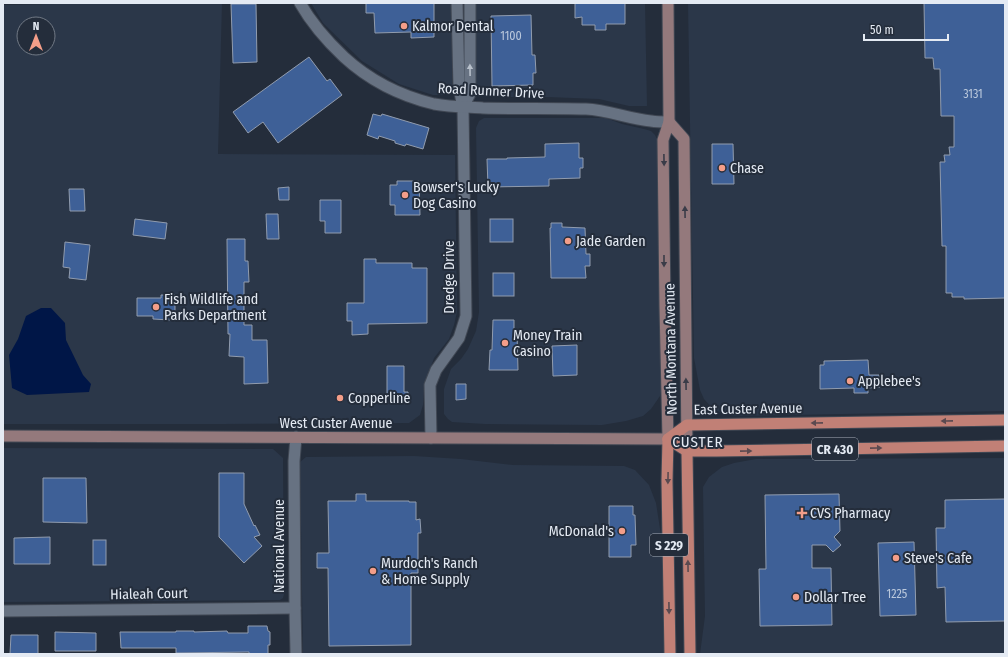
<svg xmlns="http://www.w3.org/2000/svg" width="1008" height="657" viewBox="0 0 1008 657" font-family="'Fira Sans Condensed',sans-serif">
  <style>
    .built { fill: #2b3749; fill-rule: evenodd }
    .water { fill: #001647 }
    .building { fill: #3e6097; stroke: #919cae }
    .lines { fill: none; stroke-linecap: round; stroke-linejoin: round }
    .minor-casing { stroke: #414854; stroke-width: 13 }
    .tertiary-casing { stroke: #414854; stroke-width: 13 }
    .secondary-casing { stroke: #414854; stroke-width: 13 }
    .primary-casing { stroke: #414854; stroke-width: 13 }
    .minor { stroke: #677282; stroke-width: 11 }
    .tertiary { stroke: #677282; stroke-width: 11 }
    .secondary { stroke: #94797c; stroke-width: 11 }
    .primary { stroke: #c18076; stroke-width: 11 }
    .oneway { fill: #b8c0cb }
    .oneway2 { fill: #3a3c48 }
    .oneway3 { fill: #5b4a50 }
    .poi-dot { fill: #f49e89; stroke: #242d3b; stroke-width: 1.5 }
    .labels { text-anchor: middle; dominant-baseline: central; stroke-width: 4; stroke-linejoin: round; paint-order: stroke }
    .number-label { font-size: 12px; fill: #bac8dc }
    .shield { fill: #242d3b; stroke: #aab1bc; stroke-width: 1 }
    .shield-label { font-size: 13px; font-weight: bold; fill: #e4eaf3 }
    .poi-label { font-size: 14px; fill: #e4eaf3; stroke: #242d3b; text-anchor: start }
    .street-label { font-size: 14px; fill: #e4eaf3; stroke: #242d3b }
    .neighbourhood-label { font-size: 15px; letter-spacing: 1px; fill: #e4eaf3; stroke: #242d3b }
  </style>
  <rect width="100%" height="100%" fill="#242d3b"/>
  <g class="built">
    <path d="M105 3H222L218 154 455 155 457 312 454 325 449 339 434 358 424 387 423 405 420 415 409 423 221 424H3V5ZM24 24H48V48H24Z"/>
    <polygon points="311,3 452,3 452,89 450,92 443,95 433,95 399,84 362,61 323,23"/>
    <polygon points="473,3 645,3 647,106 629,106 599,99 547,97 476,97"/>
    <polygon points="688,3 1005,3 1005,411 733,416 719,412 711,407 704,399 700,390 694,358"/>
    <polygon points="484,118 606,118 622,124 644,129 651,131 655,135 658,141 662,388 660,396 651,409 643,416 626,421 602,425 485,424 452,422 448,419 444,414 444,389 451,369 461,359 468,349 476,331 479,312 476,128 479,121"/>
    <polygon points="3,448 273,449 283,458 284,594 283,598 280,600 3,602"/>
    <polygon points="414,456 461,459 513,465 624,466 635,470 649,485 656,503 663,548 664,654 303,654 300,462 306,457"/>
    <polygon points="1005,458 1005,654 700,654 705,616 703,487 709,477 722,467 734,463 756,459"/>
  </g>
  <polygon class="water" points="41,308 51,308 65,323 66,340 83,375 91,384 89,392 27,395 12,388 9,355 18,339 26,316"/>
  <g class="building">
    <polygon points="366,3 434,3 434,37 411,38 411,32 375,33 374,13 366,13"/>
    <polygon points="575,3 625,3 625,24 606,24 606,30 595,30 595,25 582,25 582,17 575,18"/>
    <polygon points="924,3 1005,3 1005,298 964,299 964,297 952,297 952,293 946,293 946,246 942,246 940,162 945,162 944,155 950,155 949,147 954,147 954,116 941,116 940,69 934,69 933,58 925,58"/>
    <polygon points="231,4 256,4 257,62 233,63"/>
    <polygon points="531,15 532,55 535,55 536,73 533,73 533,85 492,86 491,16"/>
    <polygon points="309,57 327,81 330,79 342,95 278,143 263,122 248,133 233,112"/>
    <polygon points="373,114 381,116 382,114 429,128 423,149 406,144 405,146 395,143 395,141 379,136 378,139 367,135"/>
    <polygon points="579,143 579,158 583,158 583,168 580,168 580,178 549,179 549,186 488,187 487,159 507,159 507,158 545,157 545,144"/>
    <polygon points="712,144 733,144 734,184 712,184"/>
    <polygon points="397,181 419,181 420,215 395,215 395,205 390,205 390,185 397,185"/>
    <polygon points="289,187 289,200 279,200 278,188"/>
    <polygon points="69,189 84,189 85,211 70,211"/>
    <polygon points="320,200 341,200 341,233 325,233 325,221 320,221"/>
    <polygon points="266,214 278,214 279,239 267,239"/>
    <polygon points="135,219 167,223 165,239 133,235"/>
    <rect x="490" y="219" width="23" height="23"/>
    <polygon points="551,223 562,223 562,227 585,228 586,254 590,254 590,266 585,266 586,278 551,278 550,228 551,228"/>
    <polygon points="227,239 245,239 245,261 248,261 249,282 244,282 244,325 252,325 252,340 267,340 268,383 244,384 244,357 229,356 230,334 228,334"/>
    <polygon points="65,242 90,245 86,280 69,278 70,268 63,267"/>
    <polygon points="364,259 376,259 376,263 412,263 412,268 427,268 427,323 368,324 368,334 352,335 352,321 347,321 347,303 364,303"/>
    <rect x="493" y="273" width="21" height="23"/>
    <polygon points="161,295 175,295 175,316 170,316 170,320 153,319 153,316 137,316 137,298 161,298"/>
    <polygon points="493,320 514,320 514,332 517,333 518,370 489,370 490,350 492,350"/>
    <polygon points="577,345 577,375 553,376 552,346"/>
    <polygon points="868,360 869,375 879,375 880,387 868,388 868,393 854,393 854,388 820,389 820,365 824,365 824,361"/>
    <polygon points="387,366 404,366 404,392 408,392 408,402 387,402"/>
    <polygon points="456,384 466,384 466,399 456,400"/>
    <polygon points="219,473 244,473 244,504 254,526 255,525 260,535 254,537 262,546 244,563 219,537"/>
    <polygon points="43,478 86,478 87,523 43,522"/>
    <polygon points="356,494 366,494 366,501 409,501 409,502 416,502 416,520 420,519 421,533 418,533 418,573 411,573 411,645 329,646 328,568 317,568 317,553 329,553 328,501 356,501"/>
    <polygon points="839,494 840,531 834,537 841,545 833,552 826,545 812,545 812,568 831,568 832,625 760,626 759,569 766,569 765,495"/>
    <polygon points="1005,499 1005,621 946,622 945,587 937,588 936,528 945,528 945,500"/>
    <polygon points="609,506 633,506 633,515 635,515 636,545 631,545 631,557 609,557"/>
    <polygon points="50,537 50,564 14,564 14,538"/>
    <rect x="93" y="540" width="13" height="25"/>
    <polygon points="914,542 916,615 880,616 878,543"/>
    <polygon points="248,626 267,626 268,631 270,632 270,645 268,645 268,654 249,654 249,652 176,653 176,648 121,648 120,632 176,632 176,631 194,631 194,632 227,631 228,633 248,633"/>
    <polygon points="55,632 96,633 96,651 55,651"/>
    <polygon points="11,635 38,635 38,654 10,654"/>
  </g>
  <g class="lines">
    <g class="minor-casing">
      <g id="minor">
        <polyline points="463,107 470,94 470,3"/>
        <polyline points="431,438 430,385 436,370 459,338 466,316 463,107 459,88 457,3"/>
        <polyline points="3,611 295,608"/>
        <polyline points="296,654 295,608 294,461 296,437"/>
      </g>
    </g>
    <g class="tertiary-casing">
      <path id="tertiary" d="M300 3C312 24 327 41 344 57 369 80 401 96 434 104 450 107 467 107 483 108 517 109 551 108 586 109 608 110 629 119 651 121 657 122 663 122 669 122"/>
    </g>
    <g class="secondary-casing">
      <g id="secondary">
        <polyline points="669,122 684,139 687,451"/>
        <polyline points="3,436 668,439 665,306 663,140 669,122 668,3"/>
      </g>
    </g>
    <g class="primary-casing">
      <g id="primary">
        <polyline points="668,439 687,425 1005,420"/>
        <polyline points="668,439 687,451 717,451 1005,446"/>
        <polyline points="668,439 667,481 670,654"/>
        <polyline points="687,451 690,654"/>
      </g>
    </g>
    <use href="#minor" class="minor"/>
    <use href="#tertiary" class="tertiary"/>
    <use href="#secondary" class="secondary"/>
    <use href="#primary" class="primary"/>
  </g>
  <defs><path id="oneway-solid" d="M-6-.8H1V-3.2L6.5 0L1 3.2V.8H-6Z"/></defs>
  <use class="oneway" href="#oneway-solid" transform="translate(470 70) rotate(-91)"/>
  <g class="oneway2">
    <use href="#oneway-solid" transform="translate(664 160) rotate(89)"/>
    <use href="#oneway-solid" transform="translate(685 212) rotate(-91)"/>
    <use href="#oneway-solid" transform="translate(664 261) rotate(90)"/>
    <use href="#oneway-solid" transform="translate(686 384) rotate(-91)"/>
  </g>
  <g class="oneway3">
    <use href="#oneway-solid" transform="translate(947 421) rotate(179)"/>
    <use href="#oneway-solid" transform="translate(817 423) rotate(179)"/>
    <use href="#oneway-solid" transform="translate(876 448) rotate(-1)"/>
    <use href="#oneway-solid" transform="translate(746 451) rotate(-1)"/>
    <use href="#oneway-solid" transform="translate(668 478) rotate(91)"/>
    <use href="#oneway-solid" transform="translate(688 566) rotate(-91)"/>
    <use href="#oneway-solid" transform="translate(669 608) rotate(89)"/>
  </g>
  <g class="poi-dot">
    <circle cx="404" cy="26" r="4"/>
    <circle cx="722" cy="168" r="4"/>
    <circle cx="405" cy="195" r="4"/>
    <circle cx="568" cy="241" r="4"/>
    <circle cx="156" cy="307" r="4"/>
    <circle cx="505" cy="343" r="4"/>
    <circle cx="850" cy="381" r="4"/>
    <circle cx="340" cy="398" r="4"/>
    <path d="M800 507h4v4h4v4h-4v4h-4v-4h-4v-4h4z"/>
    <circle cx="622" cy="531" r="4"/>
    <circle cx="896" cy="558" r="4"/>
    <circle cx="373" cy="571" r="4"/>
    <circle cx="796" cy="597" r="4"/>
  </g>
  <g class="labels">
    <g class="number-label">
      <text x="511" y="36">1100</text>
      <text x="973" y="94">3131</text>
      <text x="897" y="594">1225</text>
    </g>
    <g class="shield">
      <rect x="812" y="438" width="46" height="22" rx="3"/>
      <rect x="650" y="534" width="38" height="22" rx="3"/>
    </g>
    <g class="shield-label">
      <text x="835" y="449">CR 430</text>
      <text x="669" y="545">S 229</text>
    </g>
    <g class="poi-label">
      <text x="412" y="26">Kalmor Dental</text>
      <text x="730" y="168">Chase</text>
      <text x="413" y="187">Bowser's Lucky<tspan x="413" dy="16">Dog Casino</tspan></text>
      <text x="576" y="241">Jade Garden</text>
      <text x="164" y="299">Fish Wildlife and<tspan x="164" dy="16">Parks Department</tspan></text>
      <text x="513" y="335">Money Train<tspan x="513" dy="16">Casino</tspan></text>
      <text x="858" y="381">Applebee's</text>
      <text x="348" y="398">Copperline</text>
      <text x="810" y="513">CVS Pharmacy</text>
      <text x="614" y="531" text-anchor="end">McDonald's</text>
      <text x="904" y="558">Steve's Cafe</text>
      <text x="381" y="563">Murdoch's Ranch<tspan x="381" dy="16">&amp; Home Supply</tspan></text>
      <text x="804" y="597">Dollar Tree</text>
    </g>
    <g class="street-label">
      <text transform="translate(491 91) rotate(3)">Road Runner Drive</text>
      <text transform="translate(449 277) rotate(-90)">Dredge Drive</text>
      <text transform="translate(671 349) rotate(-91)">North Montana Avenue</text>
      <text transform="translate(748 409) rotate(-1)">East Custer Avenue</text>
      <text x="336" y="423">West Custer Avenue</text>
      <text transform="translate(279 546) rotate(-90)">National Avenue</text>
      <text transform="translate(149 594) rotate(-1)">Hialeah Court</text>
    </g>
    <g class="neighbourhood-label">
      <text x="698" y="442">CUSTER</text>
    </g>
  </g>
  <rect width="1008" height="657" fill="none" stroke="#e4eaf3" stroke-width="8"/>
  <g transform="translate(36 36)"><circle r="19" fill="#242d3b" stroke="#717985"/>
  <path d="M0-3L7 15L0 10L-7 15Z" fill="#f49e89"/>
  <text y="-6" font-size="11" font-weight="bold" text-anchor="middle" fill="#e4eaf3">N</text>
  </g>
  <path d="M864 34v6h84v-6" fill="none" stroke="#e4eaf3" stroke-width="2"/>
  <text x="870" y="34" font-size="12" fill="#e4eaf3" stroke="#242d3b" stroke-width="3" paint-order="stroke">50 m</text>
</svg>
